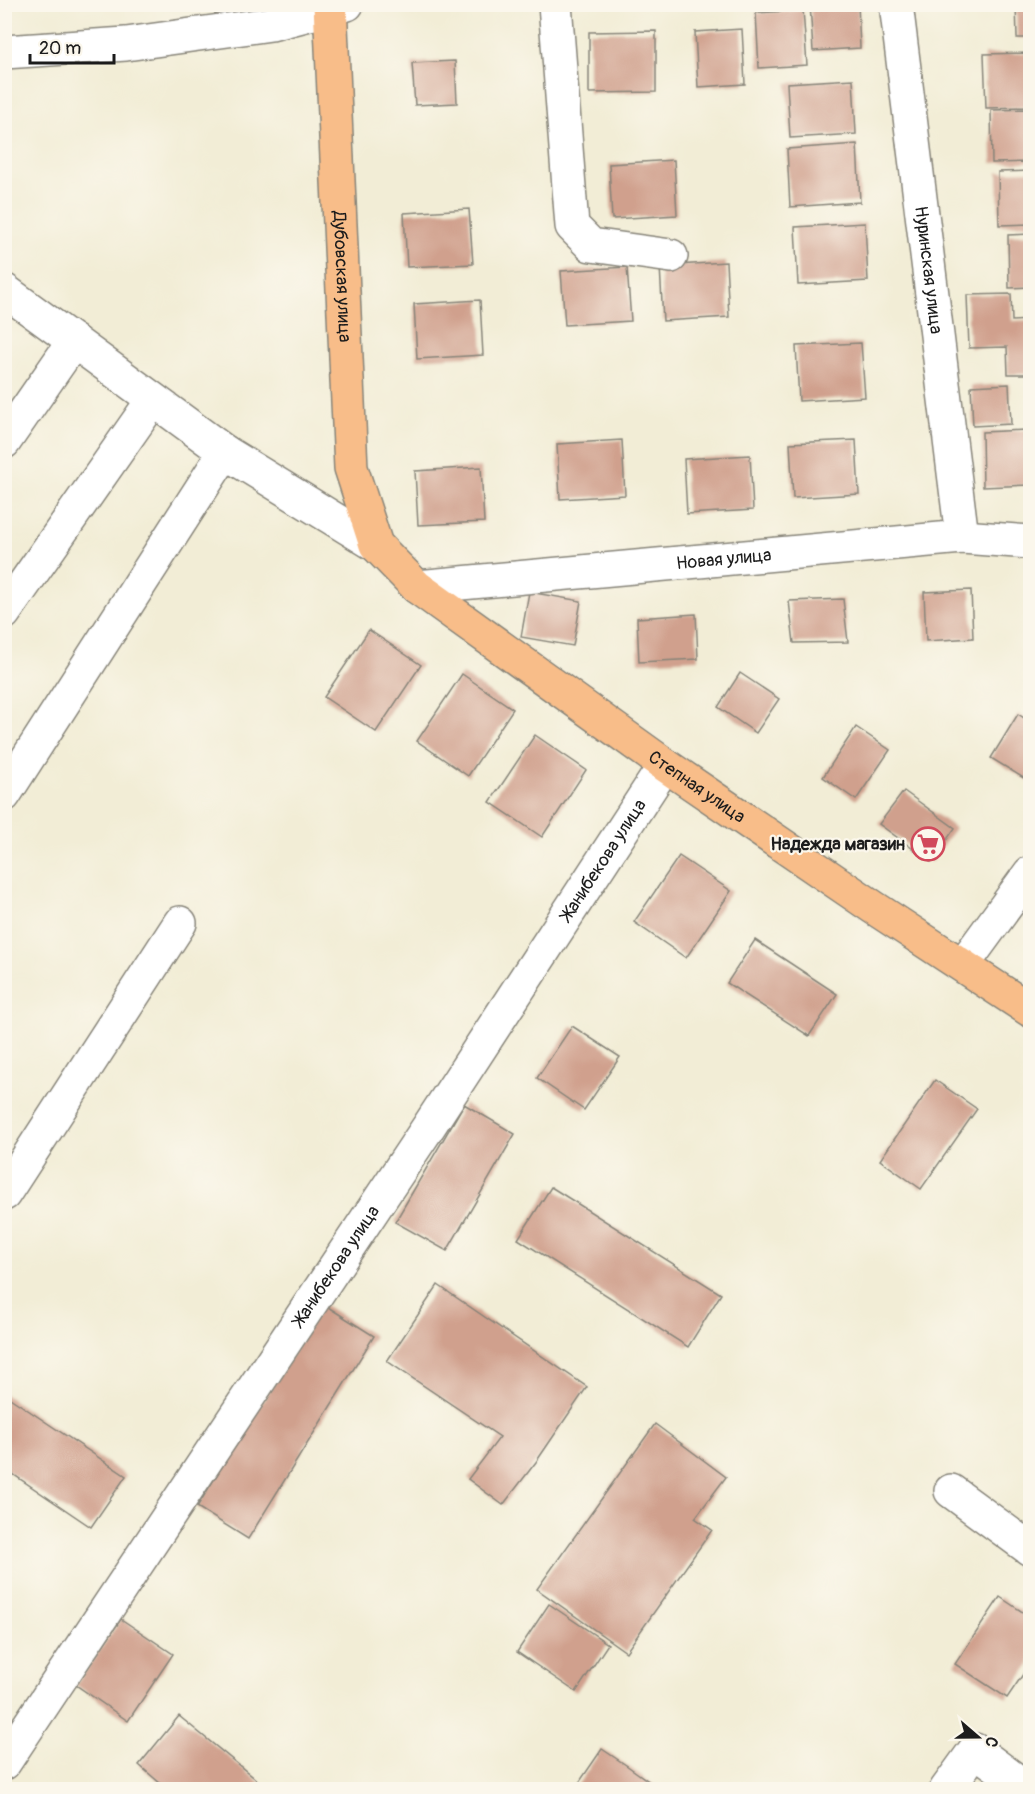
<svg xmlns="http://www.w3.org/2000/svg" width="1035" height="1794" viewBox="0 0 1035 1794" font-family="Pangolin,sans-serif">
  <style>
    .building { fill: #d0a08d }
    .lines { fill: none; stroke-linecap: round; stroke-linejoin: round }
    .minor-casing { stroke: #878479; stroke-width: 36 }
    .major-casing { stroke: #878479; stroke-width: 36 }
    .minor { stroke: #fff; stroke-width: 33 }
    .major { stroke: #f8bd89; stroke-width: 33 }
    .labels { text-anchor: middle; dominant-baseline: central; stroke-width: 4.5; stroke-linejoin: round; paint-order: stroke }
    .street-label { font-size: 18px; fill: #1c1c1c; stroke: #fbf7ec }
    .poi-label { font-size: 18px; font-weight: bold; fill: #1c1c1c; stroke: #fbf7ec; text-anchor: end }
  </style>
  <rect width="100%" height="100%" fill="#fbf7ec"/>
  <filter id="ink" filterUnits="userSpaceOnUse"><feTurbulence type="fractalNoise" baseFrequency=".0167" numOctaves="2"/><feDisplacementMap in="SourceGraphic" scale="12" xChannelSelector="R" yChannelSelector="G"/><feConvolveMatrix kernelMatrix="1 2 1 2 8 2 1 2 1" color-interpolation-filters="sRGB"/></filter>
  <filter id="wash" filterUnits="userSpaceOnUse"><feTurbulence type="fractalNoise" baseFrequency=".008" numOctaves="4" result="noise"/><feDisplacementMap in="SourceGraphic" scale="24" xChannelSelector="R" yChannelSelector="G"/><feGaussianBlur stdDeviation="1.35" result="paint"/><feColorMatrix in="noise" values="0 0 0 0 0 0 0 0 0 0 0 0 0 0 0 0 0 1.4 0 .05"/><feComposite in="paint" operator="in"/></filter>
  <g filter="url(#wash)">
    <rect width="100%" height="100%" fill="#f2edd6"/>
    <g id="blocks">
      <g class="building">
        <polygon points="810,4 858,4 860,48 813,51"/>
        <polygon points="1016,4 1030,4 1030,38 1017,38"/>
        <polygon points="803,10 807,65 759,68 756,13"/>
        <polygon points="742,29 745,84 698,87 695,32"/>
        <polygon points="656,31 656,92 589,93 589,32"/>
        <polygon points="1029,53 1030,107 986,108 984,54"/>
        <polygon points="455,61 457,103 415,105 412,63"/>
        <polygon points="853,79 856,134 790,138 787,83"/>
        <polygon points="1030,109 1030,162 992,163 991,110"/>
        <polygon points="857,144 860,202 790,207 787,149"/>
        <polygon points="674,160 677,215 612,219 609,164"/>
        <polygon points="1030,171 1030,224 999,225 998,172"/>
        <polygon points="469,209 473,264 407,267 404,213"/>
        <polygon points="865,223 868,281 798,285 795,227"/>
        <polygon points="1030,234 1030,287 1009,288 1008,235"/>
        <polygon points="726,262 729,317 663,321 660,266"/>
        <polygon points="627,267 631,321 565,325 561,271"/>
        <polygon points="1011,294 1012,321 1030,320 1030,374 1008,374 1007,347 969,348 967,295"/>
        <polygon points="480,300 483,355 417,359 414,304"/>
        <polygon points="861,343 865,397 799,401 796,346"/>
        <polygon points="1009,384 1011,424 973,426 971,386"/>
        <polygon points="1027,430 1029,485 983,487 982,432"/>
        <polygon points="622,440 625,495 560,499 557,444"/>
        <polygon points="856,440 859,494 793,498 790,443"/>
        <polygon points="750,455 753,510 687,514 684,459"/>
        <polygon points="481,467 484,522 418,525 415,471"/>
        <polygon points="971,590 973,638 926,641 924,592"/>
        <polygon points="529,592 581,601 573,646 521,637"/>
        <polygon points="843,599 848,642 794,643 789,601"/>
        <polygon points="696,614 698,659 639,662 637,618"/>
        <polygon points="369,630 421,665 376,732 324,697"/>
        <polygon points="740,673 779,699 756,733 718,707"/>
        <polygon points="462,674 513,709 468,776 417,741"/>
        <polygon points="1018,714 1030,722 1030,782 991,758"/>
        <polygon points="856,727 890,750 856,800 823,777"/>
        <polygon points="535,735 586,770 542,837 490,802"/>
        <polygon points="904,791 955,828 931,862 879,824"/>
        <polygon points="679,856 731,891 686,958 634,922"/>
        <polygon points="755,940 837,994 809,1036 727,983"/>
        <polygon points="572,1026 620,1057 584,1110 537,1078"/>
        <polygon points="935,1080 977,1109 921,1189 880,1160"/>
        <polygon points="464,1104 515,1134 447,1251 395,1222"/>
        <polygon points="551,1187 721,1294 688,1347 518,1239"/>
        <polygon points="438,1285 587,1387 536,1462 503,1505 468,1479 500,1437 387,1361"/>
        <polygon points="323,1304 374,1336 248,1539 197,1507"/>
        <polygon points="4,1394 126,1476 91,1527 4,1468"/>
        <polygon points="655,1424 726,1477 695,1518 712,1530 626,1652 537,1589"/>
        <polygon points="1000,1597 1030,1617 1030,1664 1007,1698 955,1664"/>
        <polygon points="549,1604 608,1644 576,1692 517,1652"/>
        <polygon points="121,1619 173,1654 128,1721 76,1685"/>
        <polygon points="179,1716 269,1790 168,1790 139,1765"/>
        <polygon points="602,1749 626,1765 661,1790 574,1790"/>
      </g>
    </g>
  </g>
  <g filter="url(#ink)">
    <use href="#blocks" fill-opacity="0" stroke="#878479" stroke-width="1.5"/>
    <g class="lines">
      <g class="minor-casing">
        <g id="minor">
          <polyline points="555,4 572,226 591,245 671,256"/>
          <path id="s1" d="M896 4 962 537"/>
          <polyline points="4,52 126,44 271,24 347,4"/>
          <polyline points="4,290 225,452 376,545"/>
          <polyline points="4,442 74,341"/>
          <path id="s2" d="M417 587 962 537 1030 542"/>
          <polyline points="4,613 153,400"/>
          <polyline points="4,795 225,452"/>
          <polyline points="963,965 1030,873"/>
          <polyline points="4,1194 180,923"/>
          <polyline points="951,1491 1030,1549"/>
          <path id="s3" d="M4 1763 429 1126 665 765"/>
          <polyline points="946,1790 975,1750 1029,1790"/>
        </g>
      </g>
      <g class="major-casing">
        <g id="major">
          <path id="s4" d="M330 4 351 468 376 545 417 587 665 765 873 907 1030 1010"/>
        </g>
      </g>
      <use href="#minor" class="minor"/>
      <use href="#major" class="major"/>
    </g>
  </g>
  <defs>
    <g id="supermarket-ring" transform="scale(1.725)"><circle r="9.5" fill="#fbf7ec" stroke="#d1495b" stroke-width="1.5"/><path d="M-6-5.5h2.5l.6 2H6L4.5 2H-2.5L-4.4-4H-6ZM-1.5 3.2a1.3 1.3 0 1 0 .1 0ZM3 3.2a1.3 1.3 0 1 0 .1 0Z" fill="#d1495b"/></g>
  </defs>
  <g fill-rule="evenodd">
    <use href="#supermarket-ring" x="928" y="844"/>
  </g>
  <g class="labels">
    <g class="street-label">
      <text stroke="none"><textPath href="#s1" startOffset="268">Нуринская улица</textPath></text>
      <text stroke="none"><textPath href="#s4" startOffset="273">Дубовская улица</textPath></text>
      <text stroke="none"><textPath href="#s2" startOffset="308">Новая улица</textPath></text>
      <text stroke="none"><textPath href="#s4" startOffset="948">Степная улица</textPath></text>
      <text stroke="none"><textPath href="#s3" startOffset="1084">Жанибекова улица</textPath></text>
      <text stroke="none"><textPath href="#s3" startOffset="598">Жанибекова улица</textPath></text>
    </g>
    <g class="poi-label">
      <text x="905" y="844">Надежда магазин</text>
    </g>
  </g>
  <rect width="1035" height="1794" fill="none" stroke="#fbf7ec" stroke-width="24"/>
  <g transform="translate(978 1737) rotate(110)" stroke="#fbf7ec" stroke-width="4.5" paint-order="stroke">
  <path d="M0-4.5L10 22L0 15L-10 22Z" fill="#1c1c1c"/>
  <text y="-9" font-size="16" font-weight="bold" text-anchor="middle" fill="#1c1c1c">С</text>
  </g>
  <path d="M30 54v9h84v-9" fill="none" stroke="#1c1c1c" stroke-width="3"/>
  <text x="39" y="54" font-size="18" fill="#1c1c1c" stroke="#fbf7ec" stroke-width="4.5" paint-order="stroke">20 m</text>
</svg>
